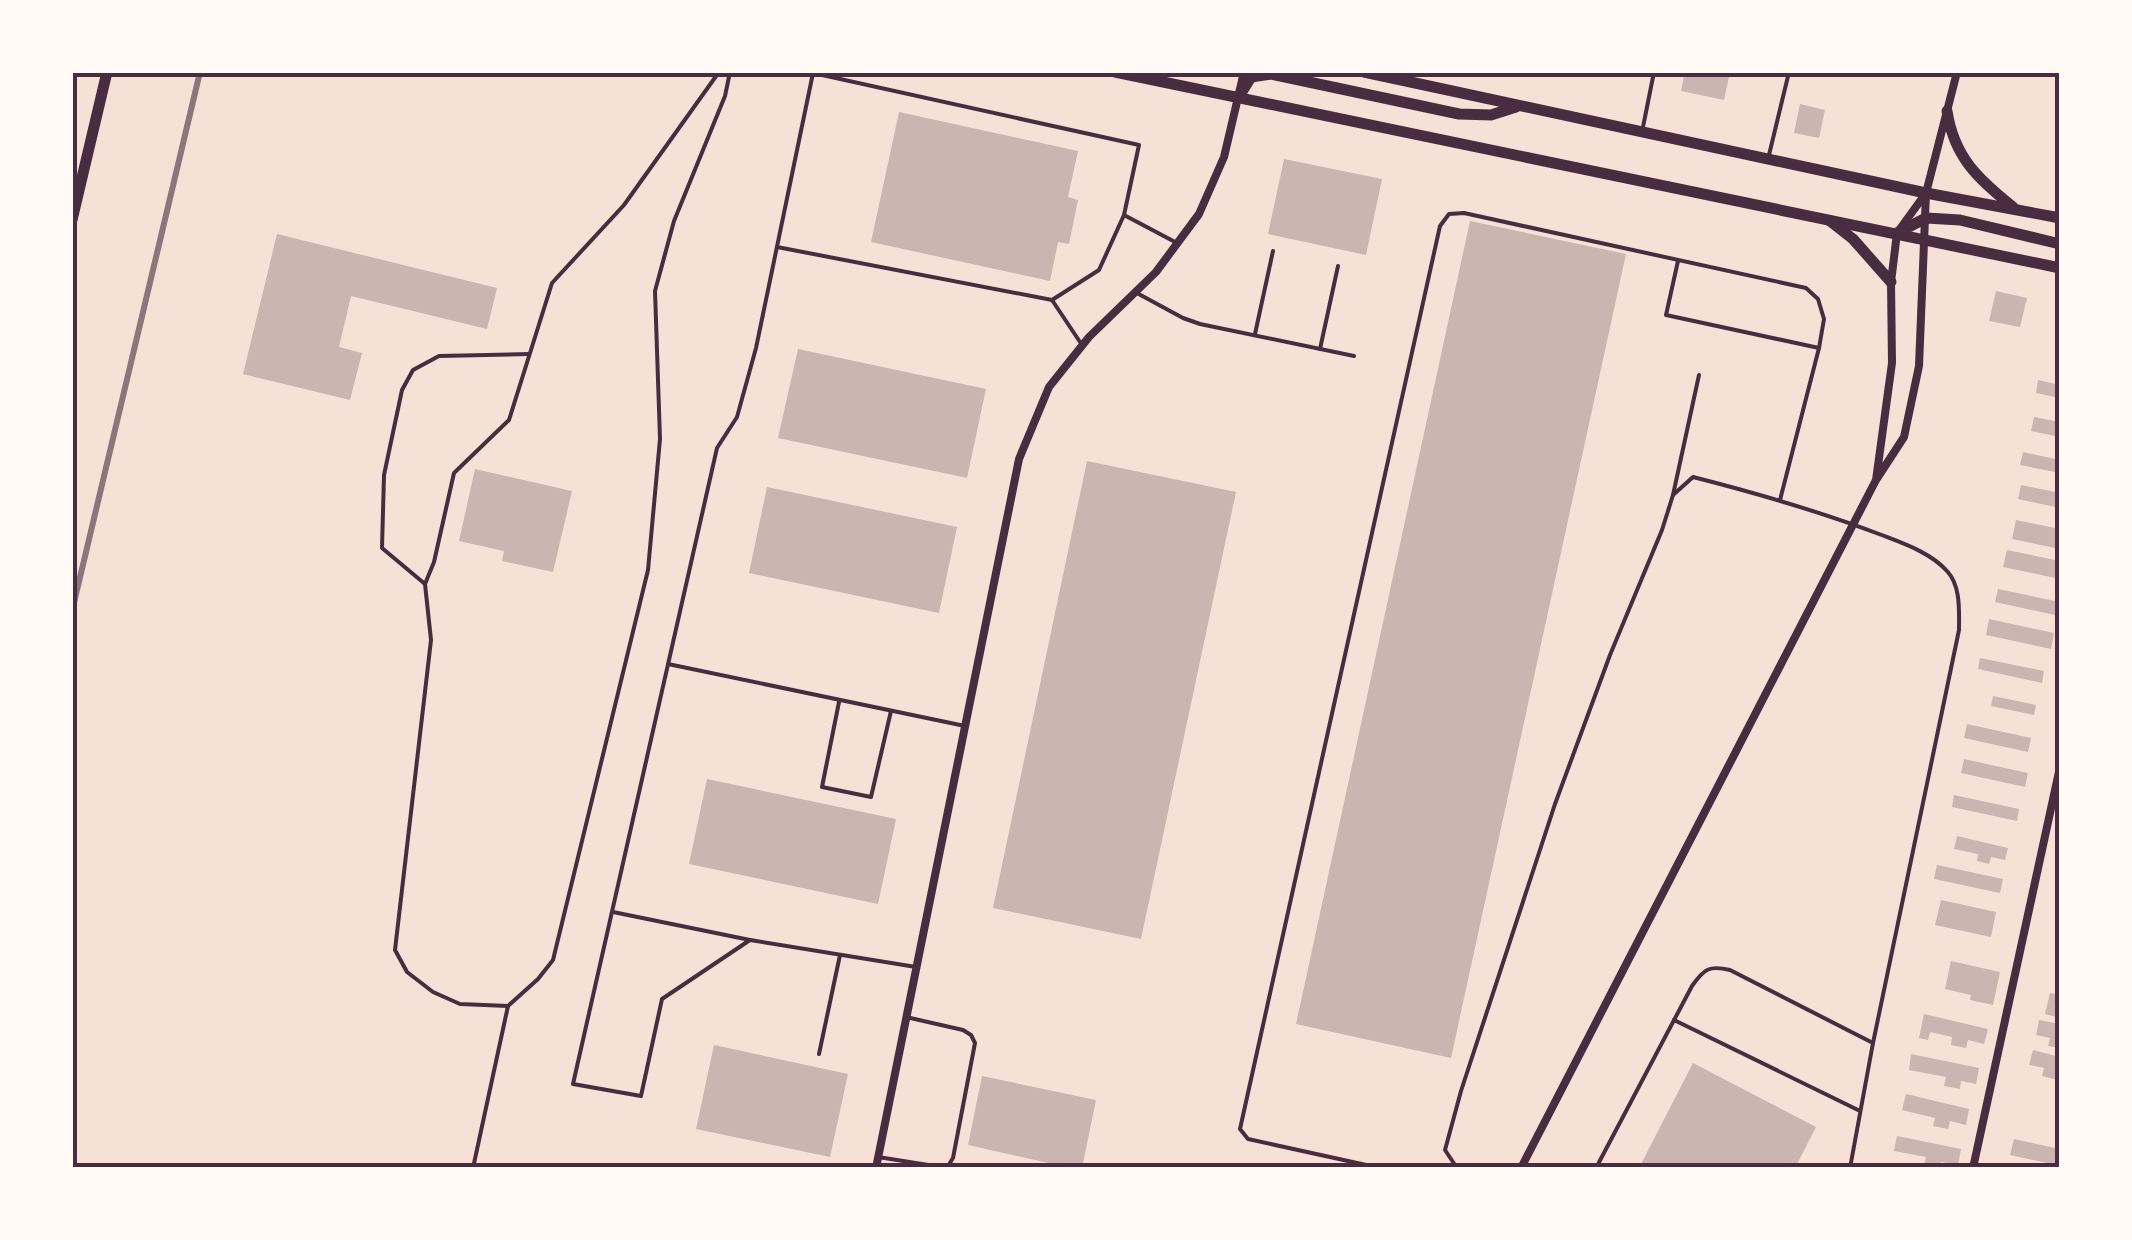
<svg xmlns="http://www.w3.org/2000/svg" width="2132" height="1240" viewBox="0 0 2132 1240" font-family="Roboto,sans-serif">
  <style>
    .building { fill: #ccb4b1 }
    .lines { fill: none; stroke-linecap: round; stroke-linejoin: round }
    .service { stroke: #4a2c40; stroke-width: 4 }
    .minor { stroke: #4a2c40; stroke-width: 8 }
    .secondary { stroke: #4a2c40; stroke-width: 11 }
    .rail { stroke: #8f747c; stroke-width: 6 }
    .neatline { fill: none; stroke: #4a2c40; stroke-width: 4 }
  </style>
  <rect width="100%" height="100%" fill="#f7e1d7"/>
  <g class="building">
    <polygon points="1685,72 1730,72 1724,100 1681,91"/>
    <polygon points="1800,104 1825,110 1819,138 1794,133"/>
    <polygon points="899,112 1078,151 1068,197 1078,200 1069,244 1058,242 1050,281 871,242"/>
    <polygon points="1284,159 1382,179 1366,255 1268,234"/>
    <polygon points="1470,221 1626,254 1451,1058 1296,1024"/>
    <polygon points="277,234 497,288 487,329 351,296 339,347 362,353 350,400 243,374"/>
    <polygon points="1996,291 2027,298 2020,327 1989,321"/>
    <polygon points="798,349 986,389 967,478 778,438"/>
    <polygon points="2038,380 2060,385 2060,398 2036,393"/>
    <polygon points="2034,417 2060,422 2060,437 2031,431"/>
    <polygon points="2023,452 2060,460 2060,473 2020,465"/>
    <polygon points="1087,461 1236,492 1141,939 993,908"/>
    <polygon points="475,469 572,491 553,572 502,561 504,551 459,541"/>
    <polygon points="2021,485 2060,493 2060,508 2018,499"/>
    <polygon points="767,487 957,527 939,613 749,573"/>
    <polygon points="2016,520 2060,529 2060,549 2012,539"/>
    <polygon points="2007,550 2060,561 2060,579 2003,567"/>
    <polygon points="1998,589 2060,602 2060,616 1995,602"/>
    <polygon points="1989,619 2054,633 2051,649 1986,635"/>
    <polygon points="1980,658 2044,671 2042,683 1978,669"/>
    <polygon points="1993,696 2036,705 2034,715 1991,706"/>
    <polygon points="1967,724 2031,738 2028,752 1964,738"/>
    <polygon points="1964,759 2028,773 2025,787 1961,773"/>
    <polygon points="707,779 896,819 878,904 689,864"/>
    <polygon points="1954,795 2019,809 2017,821 1952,807"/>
    <polygon points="1957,836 2008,848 2005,860 1991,857 1989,864 1977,861 1978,854 1954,849"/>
    <polygon points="1937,865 2003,879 2000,893 1934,879"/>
    <polygon points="1941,900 1996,912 1991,937 1935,925"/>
    <polygon points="1951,961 2000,972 1993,1005 1970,1000 1971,995 1945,989"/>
    <polygon points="2050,993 2060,995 2060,1018 2045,1014"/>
    <polygon points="1924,1014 1988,1029 1984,1044 1968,1040 1966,1048 1951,1045 1952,1037 1930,1032 1928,1040 1919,1038"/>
    <polygon points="2039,1020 2060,1024 2060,1048 2048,1046 2050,1038 2036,1035"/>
    <polygon points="714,1045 848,1074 830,1157 696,1129"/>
    <polygon points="2033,1050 2060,1057 2058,1080 2042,1076 2044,1068 2029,1065"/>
    <polygon points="1911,1054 1979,1068 1976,1084 1961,1081 1960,1089 1944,1086 1946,1077 1909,1070"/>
    <polygon points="1693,1063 1816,1127 1795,1168 1639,1168"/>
    <polygon points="982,1076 1096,1100 1082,1168 1071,1168 968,1145"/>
    <polygon points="1906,1094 1969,1109 1966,1125 1950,1121 1948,1129 1933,1126 1935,1118 1902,1110"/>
    <polygon points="1897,1136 1961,1149 1958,1165 1941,1162 1940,1168 1924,1167 1926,1157 1894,1151"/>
    <polygon points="2014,1139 2060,1149 2060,1168 2051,1168 2052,1164 2010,1155"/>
  </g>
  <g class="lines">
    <g class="service">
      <polyline points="719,72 624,205 552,283 509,420 454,473 434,562 425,584 431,640 395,950 407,972 433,992 460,1004 508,1006 538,979 553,960 648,570 660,439 655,291 674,221 725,96 730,72"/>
      <polyline points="1643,127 1654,72"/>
      <polyline points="1769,155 1789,72"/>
      <polyline points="777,247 1052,300"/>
      <polyline points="1678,261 1666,315 1819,348"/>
      <polyline points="1135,292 1183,318 1200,324 1354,356"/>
      <polyline points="1255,334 1273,251"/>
      <polyline points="1082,345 1052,300 1099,270 1124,215"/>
      <polyline points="1320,349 1338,266"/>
      <polyline points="1673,495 1699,375"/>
      <polyline points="425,584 382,548 384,475 402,390 413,370 439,356 529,354"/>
      <polyline points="668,664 965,726"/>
      <polyline points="839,702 822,787 871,797 891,711"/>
      <polyline points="613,912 750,940"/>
      <polyline points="916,967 750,940 662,999 641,1096 573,1084 717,448 737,417 756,348 813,73 1139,145 1124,215 1177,243"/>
      <polyline points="1674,1020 1858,1110"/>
      <polyline points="819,1054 840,955"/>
      <polyline points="878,1157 941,1167 948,1166 953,1158 975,1043 971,1035 963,1030 906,1017"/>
      <polyline points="473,1168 508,1006"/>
      <polyline points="1380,1168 1248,1139 1240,1129 1440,226 1449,214 1464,213 1806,288 1818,299 1824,319 1819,348 1780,500"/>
      <path d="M1457 1168 1445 1150 1461 1091 1555 804 1610 655 1662 530 1673 495 1693 477C1756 493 1818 511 1879 534 1902 543 1930 552 1947 571 1961 586 1959 611 1959 630L1873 1043 1850 1168"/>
      <path d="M1596 1168 1692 986C1704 969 1709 965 1730 970L1873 1043"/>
    </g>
    <g class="minor">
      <polyline points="1926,193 1957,72"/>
      <polyline points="876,1168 1019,459 1049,387 1089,337 1156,272 1199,214 1224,157 1244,72"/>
      <polyline points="1521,1168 1876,480 1904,437 1919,366 1926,193 1897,233 1891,282 1892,363 1876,480"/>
      <polyline points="1973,1168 2060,767"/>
    </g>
    <g class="secondary">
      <polyline points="1115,72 2060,268"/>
      <polyline points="1364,72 1926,193 2060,218"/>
      <polyline points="1238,98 1251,77 1271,74 1459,114 1491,115 1516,107"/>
      <path d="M1947 111C1954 157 1978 179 2013 207"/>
      <polyline points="72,220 107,72"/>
      <polyline points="1830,221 1853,239 1891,282"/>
      <polyline points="1897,233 1926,218 1960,220 2060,244"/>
    </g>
    <polyline class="rail" points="72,611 200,72"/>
  </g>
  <rect width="2132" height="1240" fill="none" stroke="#fffaf5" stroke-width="150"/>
  <rect x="75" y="75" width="1982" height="1090" class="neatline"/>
</svg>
